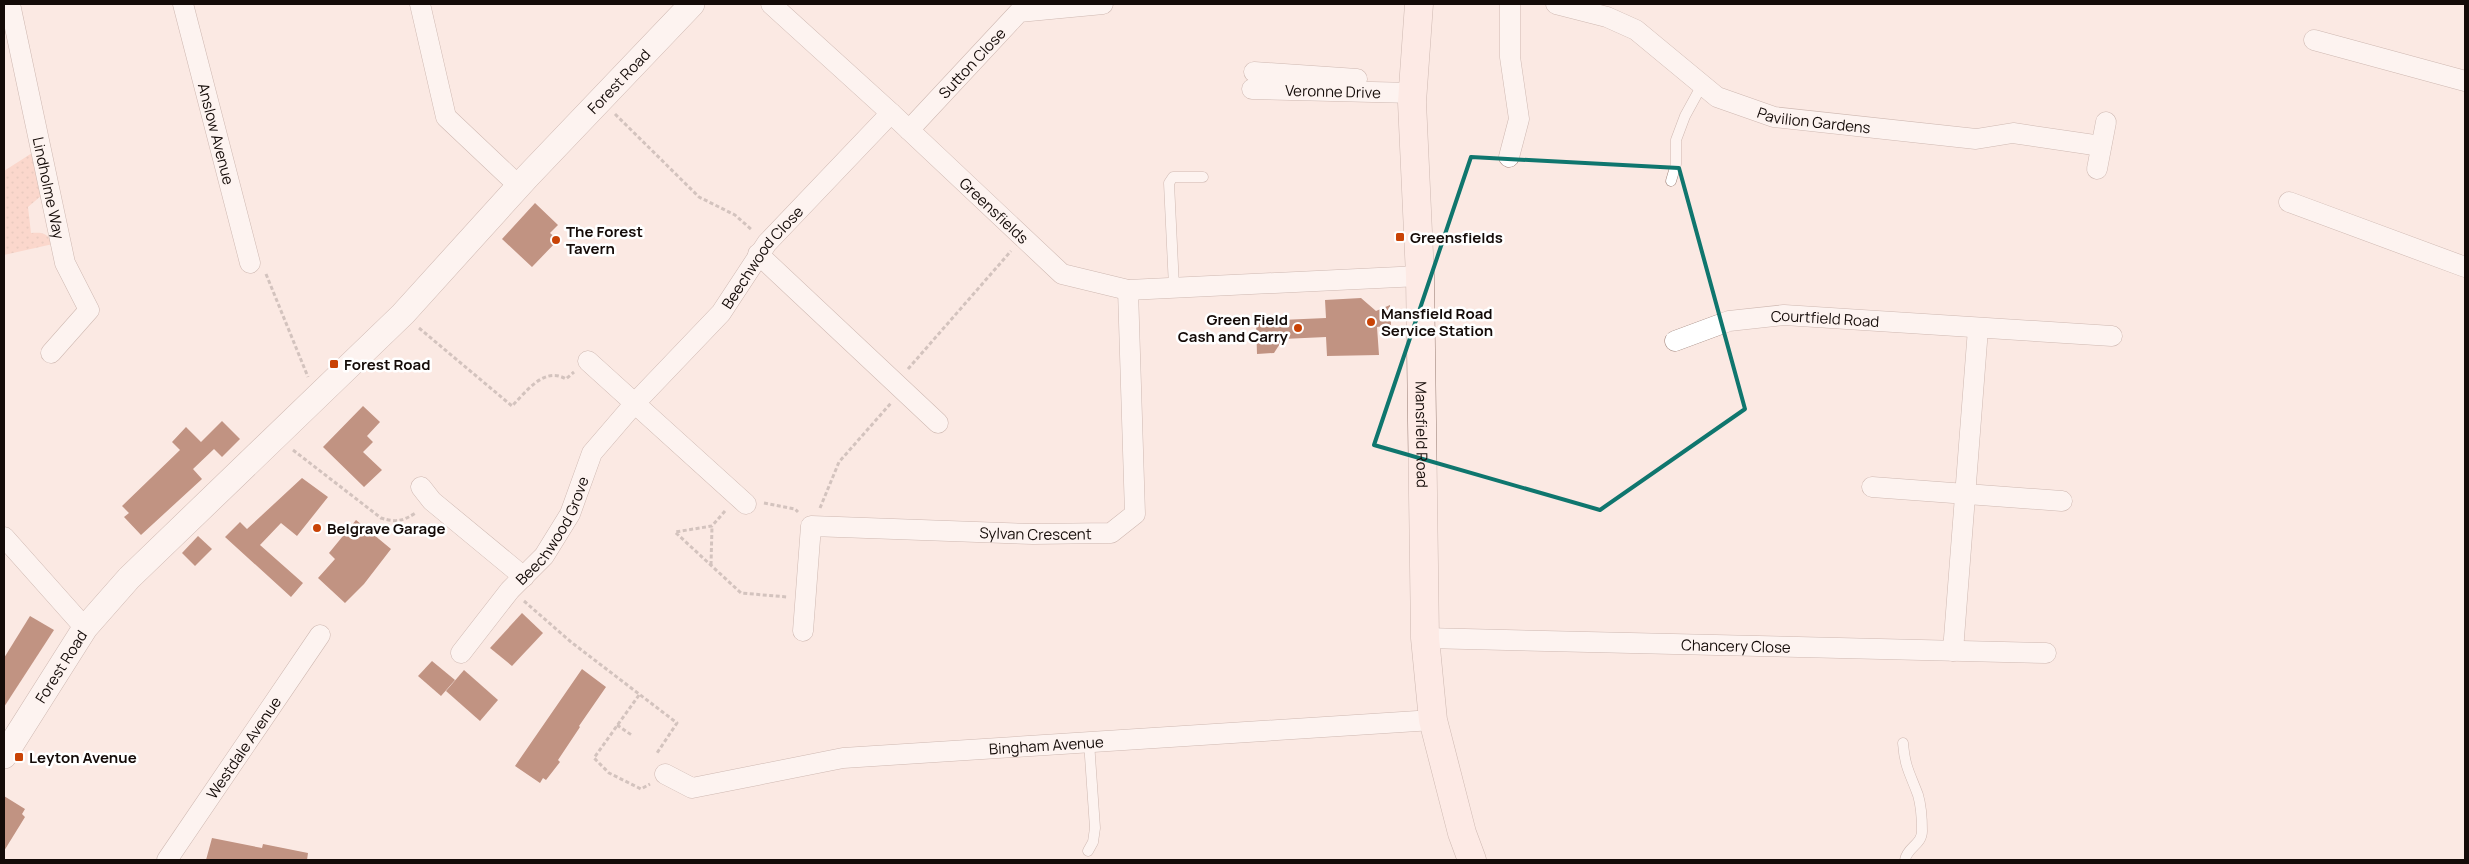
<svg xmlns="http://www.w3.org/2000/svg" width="2469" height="864" viewBox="0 0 2469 864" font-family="Manrope,sans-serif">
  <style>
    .grass { fill: url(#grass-dots) }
    .building { fill: #7a2a0c }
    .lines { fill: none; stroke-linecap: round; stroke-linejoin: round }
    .service-casing { stroke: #987d74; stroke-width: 11 }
    .minor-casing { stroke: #987d74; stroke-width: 21 }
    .tertiary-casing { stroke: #987d74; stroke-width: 26 }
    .secondary-casing { stroke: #987d74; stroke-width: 29 }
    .path { stroke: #a39590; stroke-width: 3; stroke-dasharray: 4 2.5; stroke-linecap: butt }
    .service { stroke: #fff; stroke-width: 10 }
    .minor { stroke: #fff; stroke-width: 20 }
    .tertiary { stroke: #fff; stroke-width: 25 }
    .secondary { stroke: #feece7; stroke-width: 28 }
    .marked { fill: none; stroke: #0f766e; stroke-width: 4; stroke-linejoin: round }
    .poi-dot { fill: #c94306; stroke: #fff; stroke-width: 2 }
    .labels { text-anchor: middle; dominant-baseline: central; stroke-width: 5; stroke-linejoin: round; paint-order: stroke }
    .street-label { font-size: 15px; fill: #140b08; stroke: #fff }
    .poi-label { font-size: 15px; font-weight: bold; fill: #140b08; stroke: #fff; text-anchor: start }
  </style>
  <defs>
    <pattern id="grass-dots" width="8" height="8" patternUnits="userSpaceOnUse" patternTransform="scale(1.25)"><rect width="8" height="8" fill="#fac2af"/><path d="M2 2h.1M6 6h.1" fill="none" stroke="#d5a595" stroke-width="1.8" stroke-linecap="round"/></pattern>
  </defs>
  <rect width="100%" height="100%" fill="#fbe9e3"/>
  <path class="grass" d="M32 153 42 195 28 207 31 233C43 232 47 233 53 244L4 255V171Z"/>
  <g class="building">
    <polygon points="535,203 558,225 550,233 558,240 532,267 502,239"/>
    <polygon points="1361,298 1376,311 1390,305 1391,325 1377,327 1379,355 1327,356 1326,337 1283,339 1274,353 1257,354 1256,321 1326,318 1325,300"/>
    <polygon points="363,406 380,422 367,436 373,442 363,452 382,470 364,487 323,447"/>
    <polygon points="222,421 240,439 222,457 214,449 193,469 202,479 141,535 124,517 129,513 122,506 180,450 172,442 186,427 201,442"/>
    <polygon points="302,478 328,497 297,536 281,523 260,545 303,583 291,597 225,537 240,522 247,529"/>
    <polygon points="356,520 391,549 364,584 345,603 318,578 335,559 329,553"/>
    <polygon points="198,536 212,549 195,566 182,553"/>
    <polygon points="522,613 543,633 512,666 490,648"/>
    <polygon points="30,616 54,630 4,707 4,658"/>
    <polygon points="432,661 455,680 441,696 418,676"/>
    <polygon points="582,669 606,687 579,726 580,727 558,760 560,762 546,780 543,778 540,783 515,766"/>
    <polygon points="464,670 498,700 480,721 446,691"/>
    <polygon points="4,796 25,809 22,814 25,817 4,851"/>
    <polygon points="212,838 262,848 263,844 308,853 307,860 206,860"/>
  </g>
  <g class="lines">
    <g class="service-casing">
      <g id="service">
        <polyline points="1671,181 1676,164 1676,140 1685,116 1702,85"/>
        <polyline points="1174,287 1169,183 1173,177 1203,177"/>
        <path d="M1903 743C1905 768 1910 773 1918 795 1921 805 1922 820 1922 831 1922 845 1907 847 1905 860"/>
        <polyline points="1088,851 1093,842 1095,828 1089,742"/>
      </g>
    </g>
    <g class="minor-casing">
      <g id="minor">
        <path id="s1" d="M10 4 65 263 89 310 51 353"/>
        <path id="s2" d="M183 4 250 263"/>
        <polyline points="420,4 446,117 519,186"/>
        <path id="s3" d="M771 4 891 113 1062 274 1128 290 1420 276"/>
        <path id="s4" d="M1556 4 1607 17 1636 30 1717 97 1774 117 1976 139 2013 133 2101 146"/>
        <polyline points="2314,40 2465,81"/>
        <polyline points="1254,72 1357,79"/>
        <path id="s5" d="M1252 89 1413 93"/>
        <path id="s6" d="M909 130 1019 12 1103 4"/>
        <polyline points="1509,157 1519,119 1510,57 1510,4"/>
        <polyline points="2097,169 2106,122"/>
        <polyline points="2289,202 2465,267"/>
        <polyline points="758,254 938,423"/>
        <path id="s7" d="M1675 341 1729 321 1784 315 2112 336"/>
        <polyline points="588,361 746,504"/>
        <polyline points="421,487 432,501 524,577"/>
        <polyline points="1872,487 2062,501"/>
        <polyline points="4,537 85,628"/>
        <path id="s8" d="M803 631 811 526 1033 534 1111 533 1135 514 1128 290"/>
        <path id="s9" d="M1425 638 2046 653"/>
        <polyline points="1953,651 1978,329"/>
        <path id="s10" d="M461 653 510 590 544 556 570 514 592 453 635 403 721 313 767 243 891 113"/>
        <path id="s11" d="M665 774 692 788 843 758 1433 720"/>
        <path id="s12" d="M167 860 320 635"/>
      </g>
    </g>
    <g class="tertiary-casing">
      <g id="tertiary">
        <path id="s13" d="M4 756 85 628 129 578 403 314 527 177 692 4"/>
      </g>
    </g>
    <g class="secondary-casing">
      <g id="secondary">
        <path id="s14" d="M1419 4 1412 102 1420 276 1425 638 1433 720 1462 833 1472 860"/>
      </g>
    </g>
    <g class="path">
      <polyline points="615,114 699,197 735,215 752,230"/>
      <polyline points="266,274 308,377"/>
      <path d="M419 328 512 406C526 392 544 366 566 379L574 372"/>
      <polyline points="908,369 1011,251"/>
      <path d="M293 450 381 518C397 523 403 521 417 512"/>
      <polyline points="764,503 795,509 798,512"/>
      <polyline points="820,508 839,462 891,403"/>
      <polyline points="725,511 712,526 675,532 741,593 787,597"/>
      <polyline points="711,565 712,526"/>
      <polyline points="524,601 571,642 677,723 657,753"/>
      <polyline points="639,695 594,758 609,773 641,789 650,784"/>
      <polyline points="617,725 633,736"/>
    </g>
    <use href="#service" class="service"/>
    <use href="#minor" class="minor"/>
    <use href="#tertiary" class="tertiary"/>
    <use href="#secondary" class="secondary"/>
  </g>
  <path d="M0 0H2469V864H0ZM1471 157 1679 168 1745 409 1600 510 1374 445Z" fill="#fbe9e3" fill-opacity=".55" fill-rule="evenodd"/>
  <path class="marked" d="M1471 157 1679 168 1745 409 1600 510 1374 445Z"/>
  <g class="poi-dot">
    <rect x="1395" y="232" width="10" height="10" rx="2.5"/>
    <circle cx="556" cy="240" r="5"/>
    <circle cx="1371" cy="322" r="5"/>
    <circle cx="1298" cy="328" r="5"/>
    <rect x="329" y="359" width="10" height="10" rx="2.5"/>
    <circle cx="317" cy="528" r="5"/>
    <rect x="14" y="752" width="10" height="10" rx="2.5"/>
  </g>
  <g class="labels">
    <g class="street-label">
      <text stroke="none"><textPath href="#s6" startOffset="92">Sutton Close</textPath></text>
      <text stroke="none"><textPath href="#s13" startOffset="916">Forest Road</textPath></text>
      <text stroke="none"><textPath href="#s5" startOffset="81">Veronne Drive</textPath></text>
      <text stroke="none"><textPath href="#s4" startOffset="290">Pavilion Gardens</textPath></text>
      <text stroke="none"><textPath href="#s2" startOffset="134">Anslow Avenue</textPath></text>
      <text stroke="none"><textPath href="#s1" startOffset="188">Lindholme Way</textPath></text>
      <text stroke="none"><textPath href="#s3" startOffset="304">Greensfields</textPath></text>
      <text stroke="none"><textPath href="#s10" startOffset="502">Beechwood Close</textPath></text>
      <text stroke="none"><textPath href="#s7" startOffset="154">Courtfield Road</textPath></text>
      <text stroke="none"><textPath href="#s14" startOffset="431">Mansfield Road</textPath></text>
      <text stroke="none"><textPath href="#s10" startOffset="154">Beechwood Grove</textPath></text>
      <text stroke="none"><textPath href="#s8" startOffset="330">Sylvan Crescent</textPath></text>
      <text stroke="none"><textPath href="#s9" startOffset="311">Chancery Close</textPath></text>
      <text stroke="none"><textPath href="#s13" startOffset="106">Forest Road</textPath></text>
      <text stroke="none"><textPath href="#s11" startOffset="388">Bingham Avenue</textPath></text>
      <text stroke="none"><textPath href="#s12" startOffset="136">Westdale Avenue</textPath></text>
    </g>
    <g class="poi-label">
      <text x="566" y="231">The Forest<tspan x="566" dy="17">Tavern</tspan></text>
      <text x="1410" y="237">Greensfields</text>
      <text x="1381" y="313">Mansfield Road<tspan x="1381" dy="17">Service Station</tspan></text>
      <text x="1288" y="319" text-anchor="end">Green Field<tspan x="1288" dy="17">Cash and Carry</tspan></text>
      <text x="344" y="364">Forest Road</text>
      <text x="327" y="528">Belgrave Garage</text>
      <text x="29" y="757">Leyton Avenue</text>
    </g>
  </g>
  <rect width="2469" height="864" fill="none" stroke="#140b08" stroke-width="10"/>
</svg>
